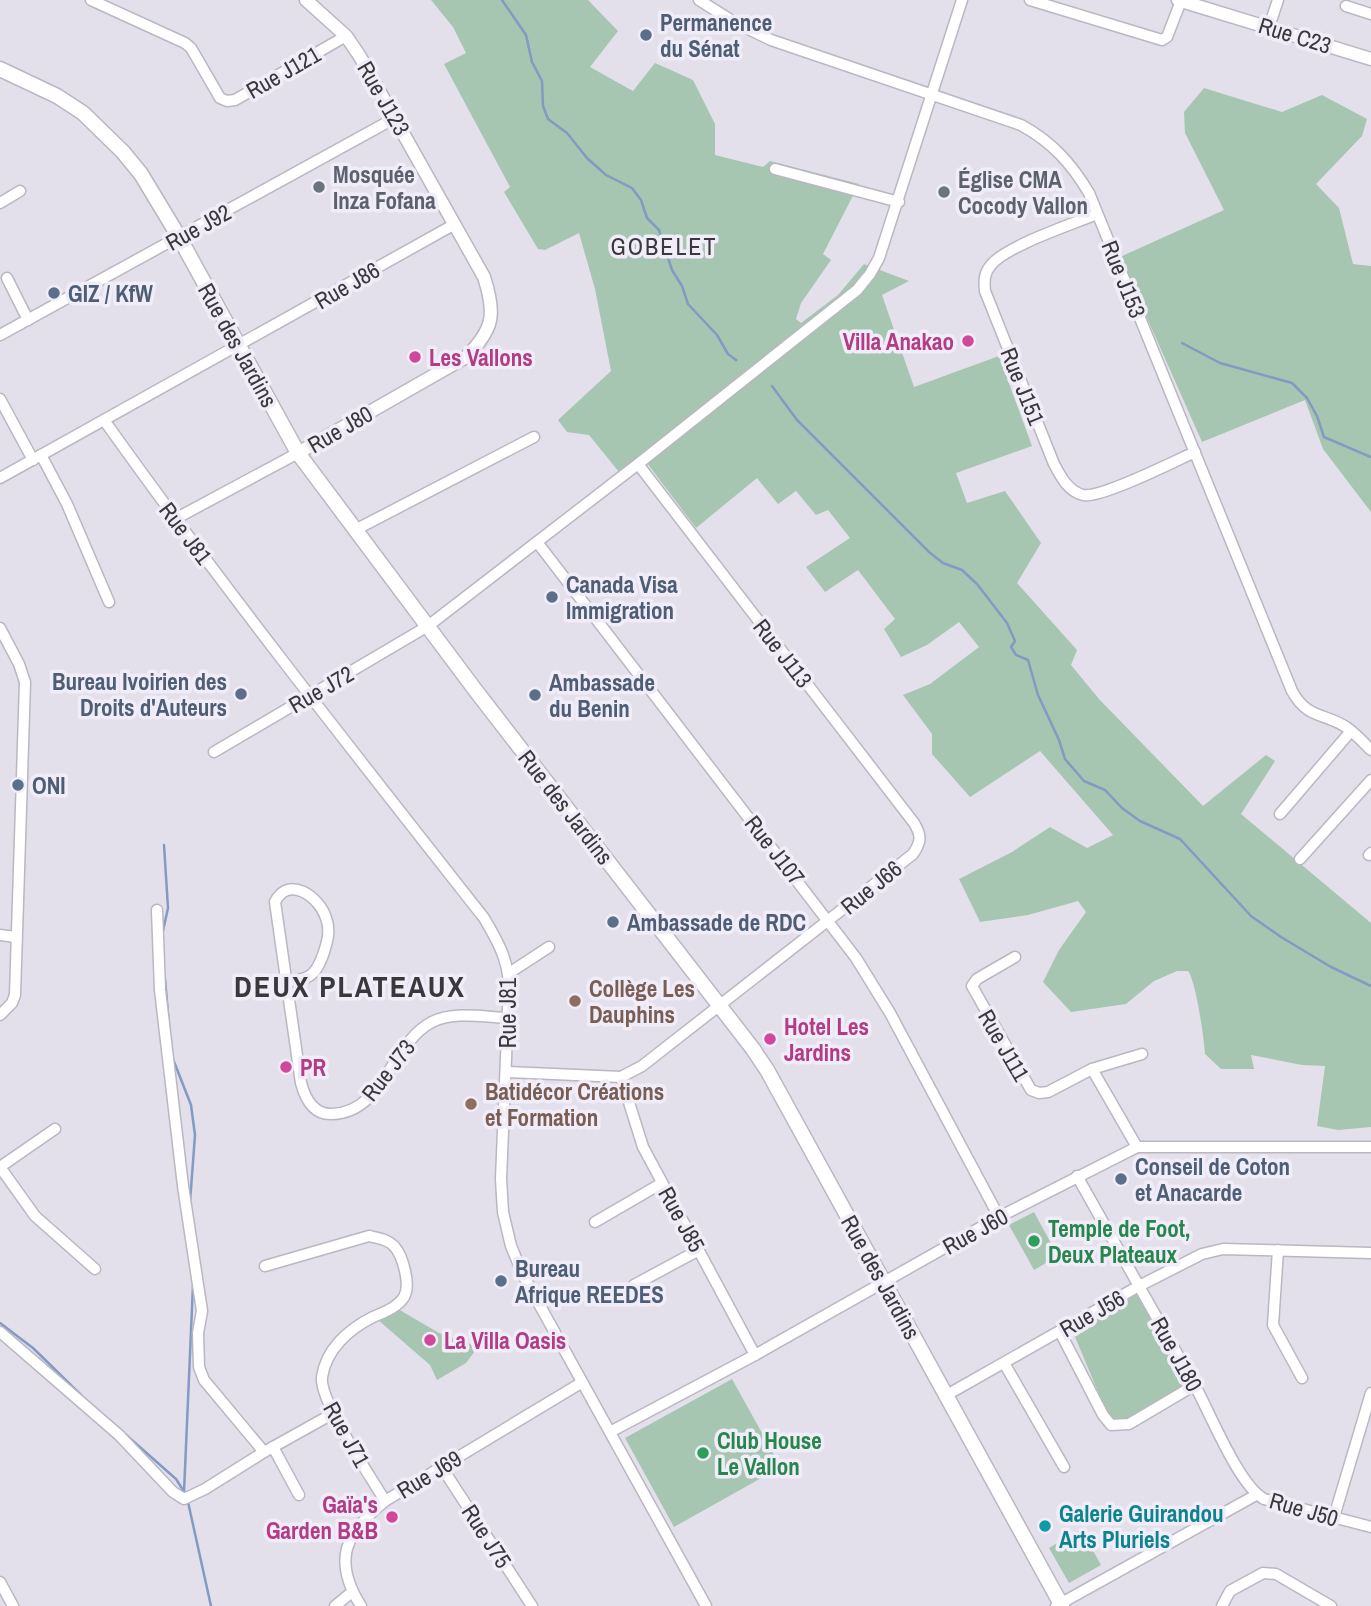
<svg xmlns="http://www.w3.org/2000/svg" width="1371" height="1606" viewBox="0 0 1371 1606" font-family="'Archivo Narrow',sans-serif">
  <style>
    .green { fill: #a6c6b1 }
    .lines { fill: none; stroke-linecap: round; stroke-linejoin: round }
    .stream { stroke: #839ac3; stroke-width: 2.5 }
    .minor-casing { stroke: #bab7c1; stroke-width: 13 }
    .tertiary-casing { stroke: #bab7c1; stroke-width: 15 }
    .secondary-casing { stroke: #bab7c1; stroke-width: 17 }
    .minor { stroke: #fff; stroke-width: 10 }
    .tertiary { stroke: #fff; stroke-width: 12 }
    .secondary { stroke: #fff; stroke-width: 14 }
    .service-dot { fill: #5c6f8a; stroke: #f0edf8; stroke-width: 2.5 }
    .worship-dot { fill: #6b7280; stroke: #f0edf8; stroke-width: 2.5 }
    .hotel-dot { fill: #d1479c; stroke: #f0edf8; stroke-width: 2.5 }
    .education-dot { fill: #8d6e63; stroke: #f0edf8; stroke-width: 2.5 }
    .leisure-dot { fill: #2e9e5b; stroke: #f0edf8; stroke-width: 2.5 }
    .culture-dot { fill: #0f9aa8; stroke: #f0edf8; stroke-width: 2.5 }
    .labels { text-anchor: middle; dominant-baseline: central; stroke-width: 7; stroke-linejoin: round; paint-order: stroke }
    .service-label { font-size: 23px; font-weight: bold; fill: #4e5e75; stroke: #f0edf8; text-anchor: start }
    .street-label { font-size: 23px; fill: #39383c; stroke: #f0edf8 }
    .worship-label { font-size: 23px; font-weight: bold; fill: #5b616d; stroke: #f0edf8; text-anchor: start }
    .hotel-label { font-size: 23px; font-weight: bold; fill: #b23c85; stroke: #f0edf8; text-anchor: start }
    .education-label { font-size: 23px; font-weight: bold; fill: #785e54; stroke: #f0edf8; text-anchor: start }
    .leisure-label { font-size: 23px; font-weight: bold; fill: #27864d; stroke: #f0edf8; text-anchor: start }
    .culture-label { font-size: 23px; font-weight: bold; fill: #0d838f; stroke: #f0edf8; text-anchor: start }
    .neighbourhood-label { font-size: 24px; letter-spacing: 2px; fill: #39383c; stroke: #f0edf8 }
    .district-label { font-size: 30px; font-weight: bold; letter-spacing: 2px; fill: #39383c; stroke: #f0edf8 }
  </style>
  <rect width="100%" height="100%" fill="#e3e0eb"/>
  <g class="green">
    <path d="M431 0H588L618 31 590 67 633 91 655 63 693 80 715 124V155L763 167 770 161 859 184 823 254 831 260 801 303 796 319 801 323 838 295 864 264 909 281 882 295 914 387 999 356 1032 446 956 473 967 503 1005 491 1041 543 1017 583 1077 650 1071 665 1099 699 1203 806 1266 755 1275 761 1241 814 1371 923V1127L1338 1130 1317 1126 1325 1066 1302 1065 1251 1055 1254 1069H1221L1205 1054C1204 1038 1196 981 1188 971H1177L1154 981 1126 1004 1071 1012 1043 982 1059 950 1086 912 1078 901 1028 915 980 922 959 879 1012 852 1050 827 1087 848 1113 835 1040 751 970 797 932 754V734L903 695 930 684 979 647 959 622 927 645 901 657 884 629 895 619 858 570 825 592 806 567 850 538 828 510 816 515 796 491 778 504 757 478 696 528 641 455 619 472 589 435 567 432 558 420 611 371 595 289 579 233 545 250 538 249 504 192 510 187 444 64 466 53 453 27Z"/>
    <polygon points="1204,88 1282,112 1322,95 1367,119 1362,136 1316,184 1339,208 1353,264 1371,266 1371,512 1323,449 1305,400 1202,442 1120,257 1224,210 1185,133 1184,112"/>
    <polygon points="1034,1212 1058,1256 1034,1270 1009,1225"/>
    <polygon points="1138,1289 1189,1383 1122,1424 1111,1423 1073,1332"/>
    <polygon points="398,1309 439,1333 478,1347 466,1363 437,1380 430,1365 377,1319"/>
    <polygon points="732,1379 781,1467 674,1527 625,1438"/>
    <polygon points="1081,1529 1101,1565 1069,1583 1049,1548"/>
  </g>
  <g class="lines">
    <g class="stream">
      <polyline points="502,0 526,35 532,62 542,81 543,106 548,119 567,133 587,158 606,175 632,188 641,200 647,218 659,230 672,270 682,286 688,304 717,335 728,354 736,360"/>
      <polyline points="1182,343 1220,363 1292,383 1307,398 1317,416 1324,437 1371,457"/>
      <polyline points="772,386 797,420 929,552 943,563 962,570 977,584 1007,623 1015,641 1011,647 1016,655 1028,660 1038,695 1059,740 1065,759 1084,781 1105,790 1122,808 1140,821 1180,839 1251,916 1281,937 1331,967 1371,986"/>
      <polyline points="163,931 168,908 164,845"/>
      <polyline points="165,979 169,1025"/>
      <polyline points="173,1059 191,1105 195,1135 190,1202"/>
      <polyline points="0,1323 33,1348 81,1395"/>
      <polyline points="125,1434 176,1479 183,1490"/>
      <polyline points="184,1492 193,1285"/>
      <polyline points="188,1502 211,1606"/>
    </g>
    <g class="minor-casing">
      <g id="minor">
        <polyline points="91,0 185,43 191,48 220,98 227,101 235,100 346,36"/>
        <path d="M699 0 734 22 771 40 1021 125C1052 142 1071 163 1089 193L1292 691C1307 719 1325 713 1346 727 1355 733 1363 742 1371 750"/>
        <polyline points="1030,0 1162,40 1167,37 1181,1"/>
        <polyline points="1346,6 1371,14"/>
        <polyline points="1269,27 1278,0"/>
        <polyline points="775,169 899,202"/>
        <polyline points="0,203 20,191"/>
        <path d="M1097 214C1073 224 1006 246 991 265 984 273 984 281 985 291L1054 464C1061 477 1068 491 1083 495 1100 499 1175 461 1195 452"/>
        <polyline points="7,278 28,320"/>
        <polyline points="0,335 395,118"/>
        <polyline points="0,399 33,460"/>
        <path d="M104 420C225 590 355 754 484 918 497 940 508 959 509 985L501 1179 503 1212 511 1246 523 1275 706 1606"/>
        <polyline points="41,455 67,504 109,602"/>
        <polyline points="0,478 455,224"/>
        <polyline points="175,519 298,453"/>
        <polyline points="355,530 534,437"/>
        <polyline points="537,542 856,958 890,1013 999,1217"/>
        <polyline points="0,628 19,664 25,682 15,995 12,1003 0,1015"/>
        <polyline points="214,752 428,626 638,464 857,290 870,274 879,258 962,0"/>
        <polyline points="1280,814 1351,731"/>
        <polyline points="1369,855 1371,853"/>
        <polyline points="1300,859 1371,780"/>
        <polyline points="157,910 160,990 183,1186 202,1311 198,1333 199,1367 204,1380 264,1452"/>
        <polyline points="0,935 16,937"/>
        <polyline points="1015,957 977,979 972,986 1031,1090 1039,1093 1048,1092 1092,1069 1142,1054"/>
        <polyline points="509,973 549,947"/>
        <path d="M286 982C294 980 306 980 312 974 318 969 320 962 323 955 327 943 331 931 326 918 319 896 288 875 275 902L301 1083C305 1098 313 1115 332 1114 384 1113 391 1043 432 1022 454 1011 484 1017 508 1018"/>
        <polyline points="1092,1069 1137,1147"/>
        <path d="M507 1072 621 1077 642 1066 913 854C921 842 922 836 914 823L638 464"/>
        <polyline points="621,1077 643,1147 755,1355"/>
        <polyline points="0,1167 35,1216 95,1269"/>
        <polyline points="0,1167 55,1129"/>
        <path d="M1077 1176C1115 1244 1154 1313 1193 1382 1209 1410 1238 1485 1264 1499L1371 1527"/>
        <polyline points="595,1222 662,1183"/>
        <polyline points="1278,1250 1273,1325 1302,1378"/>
        <path d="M265 1266 369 1236C378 1238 387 1239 394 1246 403 1256 411 1285 404 1297 397 1308 384 1312 373 1317 349 1329 326 1349 322 1377 319 1401 371 1477 385 1501"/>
        <polyline points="634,1285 699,1250"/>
        <polyline points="0,1332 119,1435 173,1492 184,1499 205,1489 264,1452 334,1413"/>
        <polyline points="1060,1332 1103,1415 1111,1425 1129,1424 1195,1385"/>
        <polyline points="1004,1363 1064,1467"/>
        <polyline points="945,1396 1139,1286 1202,1254 1223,1249 1371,1253"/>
        <polyline points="610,1432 755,1355 999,1217 1137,1147 1371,1147"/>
        <polyline points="273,1447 299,1495"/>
        <polyline points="441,1466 532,1606"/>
        <polyline points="1334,1517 1371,1393"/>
        <polyline points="0,1582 13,1606"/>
        <polyline points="335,1606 352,1592"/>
        <path d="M361 1606C332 1560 345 1533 385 1501L581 1383"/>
        <polyline points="1056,1606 1256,1495"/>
        <polyline points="1222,1606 1230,1591 1263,1573 1276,1574 1331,1606"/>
      </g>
    </g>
    <g class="tertiary-casing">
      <g id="tertiary">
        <polyline points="1178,0 1371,59"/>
        <path d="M298 453 466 357C494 329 496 314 484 277L359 55 346 36 306 0"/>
      </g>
    </g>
    <g class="secondary-casing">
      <polyline id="secondary" points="0,69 57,96 83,113 123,152 141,174 179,237 298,453 476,691 753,1049 767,1070 1062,1606"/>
    </g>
    <use href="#minor" class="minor"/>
    <use href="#tertiary" class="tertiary"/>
    <use href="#secondary" class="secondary"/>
  </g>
  <g class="service-dot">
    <circle cx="646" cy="35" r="7"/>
    <circle cx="54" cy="293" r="7"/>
    <circle cx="552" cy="597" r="7"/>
    <circle cx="241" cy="694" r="7"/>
    <circle cx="535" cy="695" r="7"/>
    <circle cx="18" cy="785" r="7"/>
    <circle cx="613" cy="922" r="7"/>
    <circle cx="1121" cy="1179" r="7"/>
    <circle cx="501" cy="1281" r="7"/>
  </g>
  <g class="worship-dot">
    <circle cx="319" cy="187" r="7"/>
    <circle cx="944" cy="192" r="7"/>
  </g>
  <g class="hotel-dot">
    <circle cx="968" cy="341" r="7"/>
    <circle cx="415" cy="357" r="7"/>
    <circle cx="770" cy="1039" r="7"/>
    <circle cx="286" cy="1067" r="7"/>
    <circle cx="430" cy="1340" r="7"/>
    <circle cx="392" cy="1517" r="7"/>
  </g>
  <g class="education-dot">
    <circle cx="575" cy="1001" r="7"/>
    <circle cx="471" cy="1104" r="7"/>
  </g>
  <g class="leisure-dot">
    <circle cx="1034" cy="1241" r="7"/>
    <circle cx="703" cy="1453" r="7"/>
  </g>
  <circle class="culture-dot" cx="1045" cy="1526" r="7"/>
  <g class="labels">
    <g class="service-label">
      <text x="660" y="22">Permanence<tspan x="660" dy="26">du Sénat</tspan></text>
      <text x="68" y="293">GIZ / KfW</text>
      <text x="566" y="584">Canada Visa<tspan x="566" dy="26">Immigration</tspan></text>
      <text x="227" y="681" text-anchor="end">Bureau Ivoirien des<tspan x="227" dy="26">Droits d'Auteurs</tspan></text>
      <text x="549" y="682">Ambassade<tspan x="549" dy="26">du Benin</tspan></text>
      <text x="32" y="785">ONI</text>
      <text x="627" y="922">Ambassade de RDC</text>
      <text x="1135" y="1166">Conseil de Coton<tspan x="1135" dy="26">et Anacarde</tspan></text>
      <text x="515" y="1268">Bureau<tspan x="515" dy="26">Afrique REEDES</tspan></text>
    </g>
    <g class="street-label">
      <text transform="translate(1295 35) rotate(17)">Rue C23</text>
      <text transform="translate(283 72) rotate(-30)">Rue J121</text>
      <text transform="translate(384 98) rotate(60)">Rue J123</text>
      <text transform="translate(198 227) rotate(-29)">Rue J92</text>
      <text transform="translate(1124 279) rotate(68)">Rue J153</text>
      <text transform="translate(347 285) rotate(-30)">Rue J86</text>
      <text transform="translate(238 345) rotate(61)">Rue des Jardins</text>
      <text transform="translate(1023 386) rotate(68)">Rue J151</text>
      <text transform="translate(340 429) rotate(-30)">Rue J80</text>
      <text transform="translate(186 533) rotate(53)">Rue J81</text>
      <text transform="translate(783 653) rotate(52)">Rue J113</text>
      <text transform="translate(321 689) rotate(-30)">Rue J72</text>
      <text transform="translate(566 807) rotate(52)">Rue des Jardins</text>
      <text transform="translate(775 850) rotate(52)">Rue J107</text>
      <text transform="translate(871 887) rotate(-39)">Rue J66</text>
      <text transform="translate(507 1013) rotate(-90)">Rue J81</text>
      <text transform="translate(1004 1045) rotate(60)">Rue J111</text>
      <text transform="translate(388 1070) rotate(-52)">Rue J73</text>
      <text transform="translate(682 1219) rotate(61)">Rue J85</text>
      <text transform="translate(975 1231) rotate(-29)">Rue J60</text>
      <text transform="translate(881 1277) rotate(61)">Rue des Jardins</text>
      <text transform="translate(1092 1313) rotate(-30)">Rue J56</text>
      <text transform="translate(1177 1354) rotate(61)">Rue J180</text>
      <text transform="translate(347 1434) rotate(61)">Rue J71</text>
      <text transform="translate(429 1474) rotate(-31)">Rue J69</text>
      <text transform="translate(1304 1509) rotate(16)">Rue J50</text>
      <text transform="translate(487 1536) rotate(57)">Rue J75</text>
    </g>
    <g class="worship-label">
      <text x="333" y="174">Mosquée<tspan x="333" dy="26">Inza Fofana</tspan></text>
      <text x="958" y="179">Église CMA<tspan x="958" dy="26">Cocody Vallon</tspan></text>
    </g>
    <g class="hotel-label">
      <text x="954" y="341" text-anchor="end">Villa Anakao</text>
      <text x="429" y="357">Les Vallons</text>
      <text x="784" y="1026">Hotel Les<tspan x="784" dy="26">Jardins</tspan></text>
      <text x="300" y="1067">PR</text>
      <text x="444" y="1340">La Villa Oasis</text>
      <text x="378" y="1504" text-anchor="end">Gaïa's<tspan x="378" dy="26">Garden B&amp;B</tspan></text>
    </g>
    <g class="education-label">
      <text x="589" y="988">Collège Les<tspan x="589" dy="26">Dauphins</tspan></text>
      <text x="485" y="1091">Batidécor Créations<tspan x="485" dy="26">et Formation</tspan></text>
    </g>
    <g class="leisure-label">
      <text x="1048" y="1228">Temple de Foot,<tspan x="1048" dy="26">Deux Plateaux</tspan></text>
      <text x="717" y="1440">Club House<tspan x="717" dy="26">Le Vallon</tspan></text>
    </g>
    <g class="culture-label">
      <text x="1059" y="1513">Galerie Guirandou<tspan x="1059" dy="26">Arts Pluriels</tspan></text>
    </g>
    <g class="neighbourhood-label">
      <text x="664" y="246">GOBELET</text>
    </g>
    <g class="district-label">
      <text x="350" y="986">DEUX PLATEAUX</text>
    </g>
  </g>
</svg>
